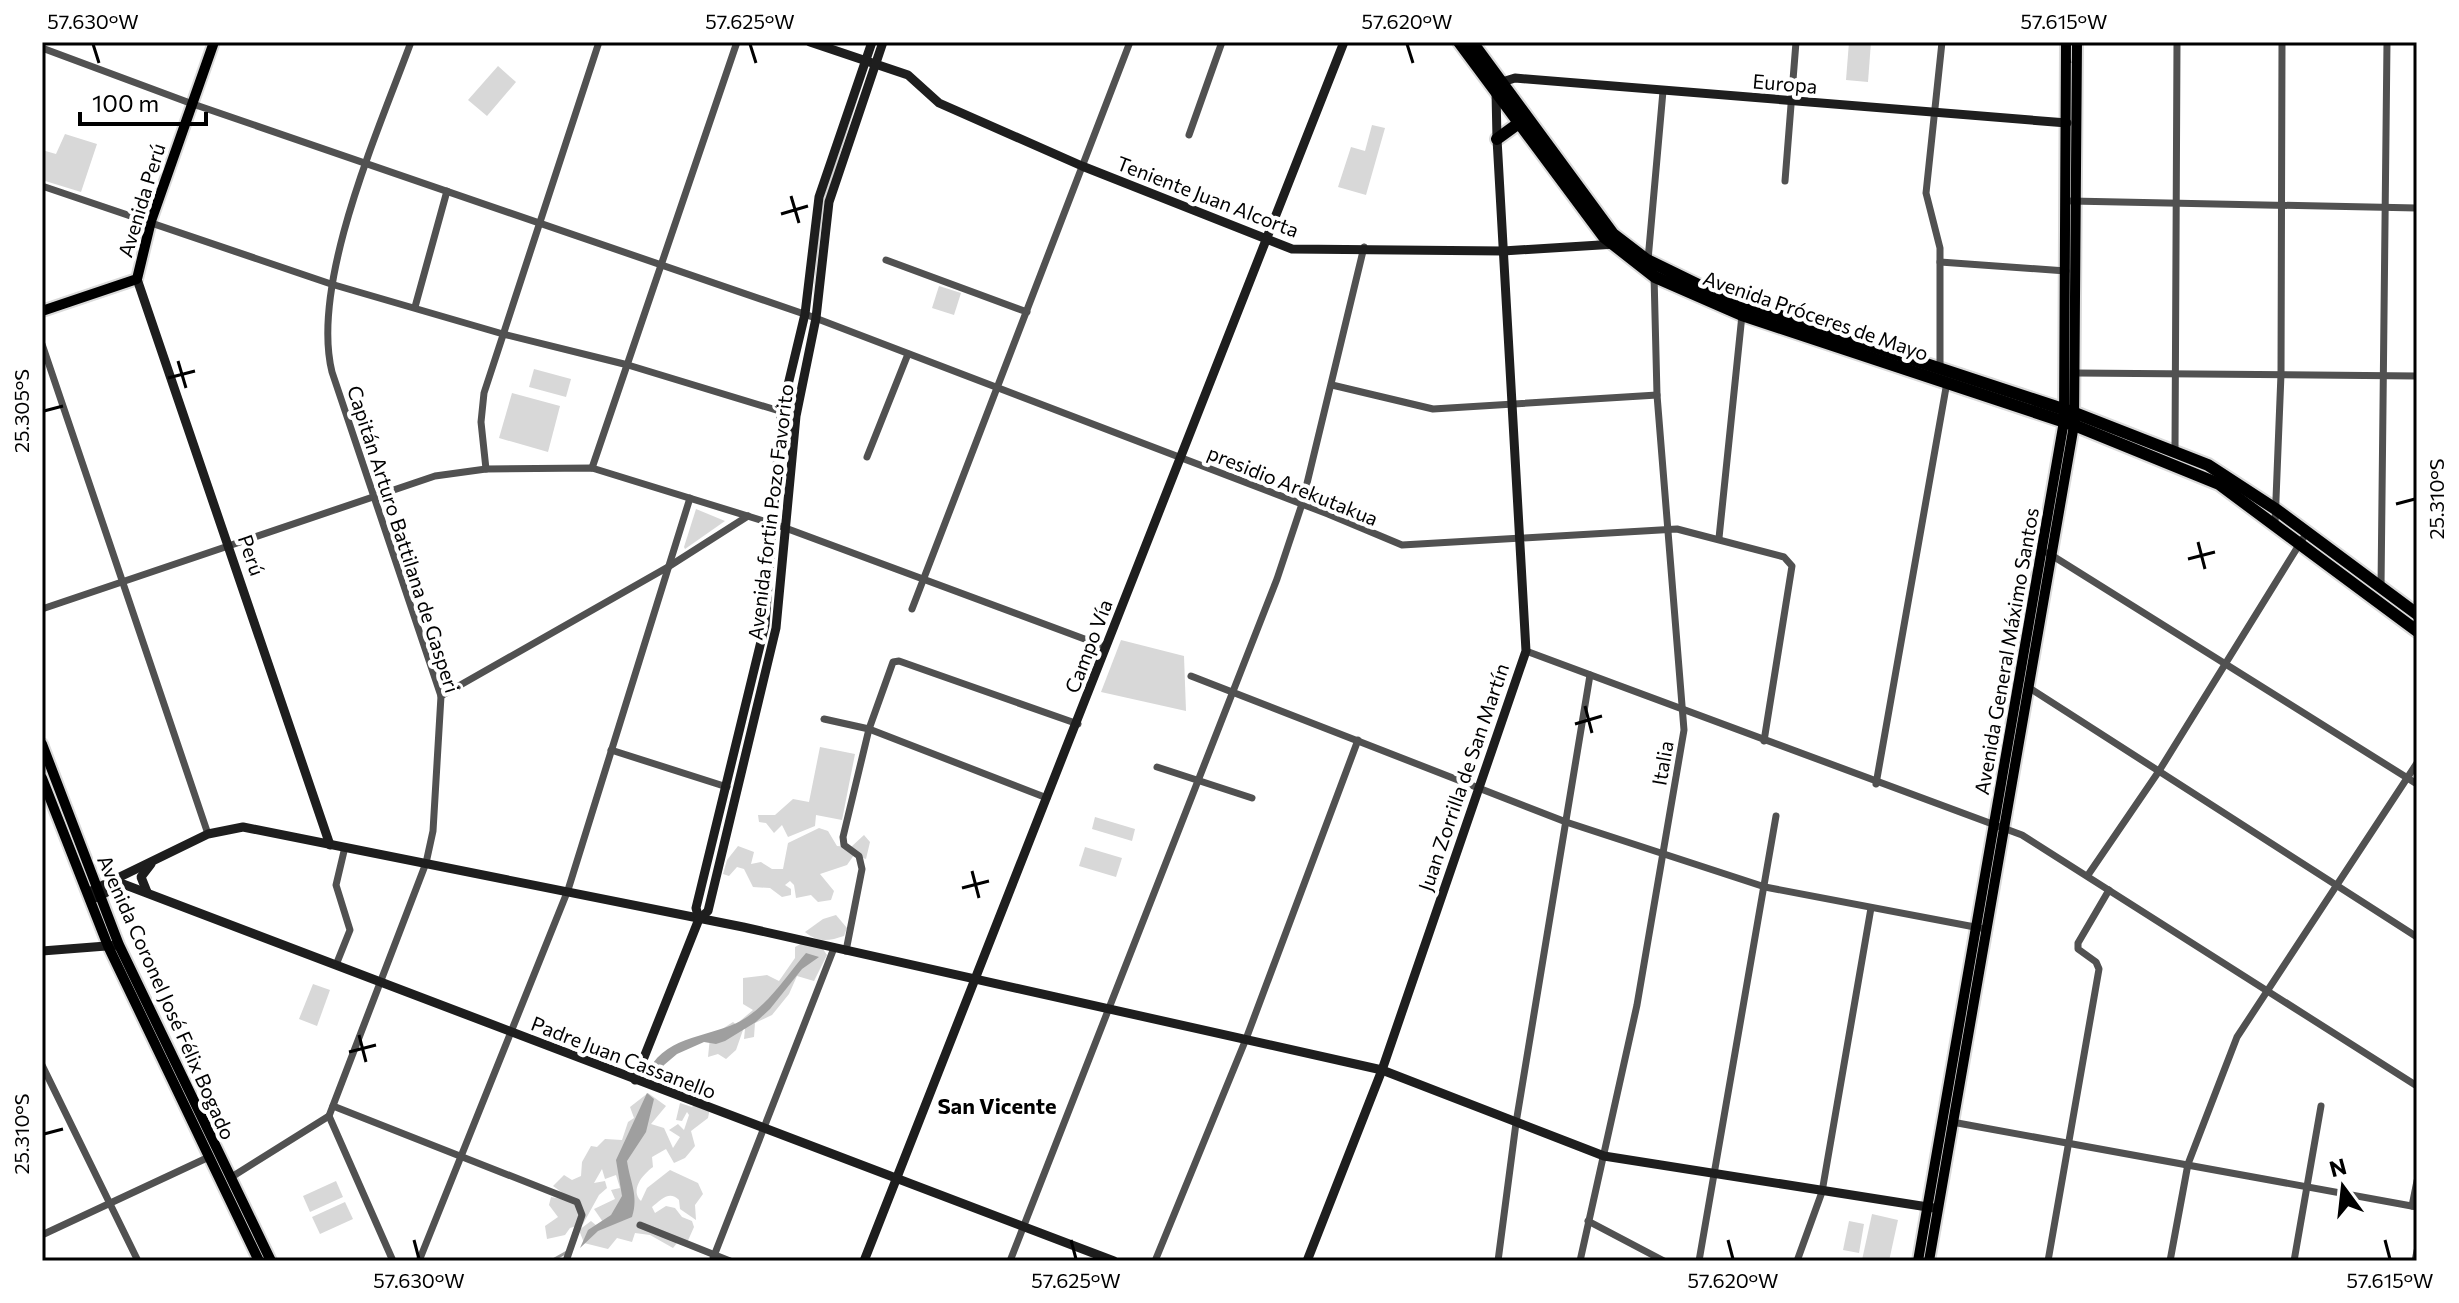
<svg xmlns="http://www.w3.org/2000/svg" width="2459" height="1303" viewBox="0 0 2459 1303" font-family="Commissioner,sans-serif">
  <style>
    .green { fill: #d8d8d8 }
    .water { fill: #9f9f9f }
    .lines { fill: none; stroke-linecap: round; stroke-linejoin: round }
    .stream { stroke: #9f9f9f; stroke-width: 3 }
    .primary-casing { stroke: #dbdbdb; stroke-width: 14 }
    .highway-casing { stroke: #dbdbdb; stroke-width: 16 }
    .street { stroke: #515151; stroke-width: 7 }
    .secondary { stroke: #1e1e1e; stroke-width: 9 }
    .primary { stroke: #000; stroke-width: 10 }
    .highway { stroke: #000; stroke-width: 12 }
    .ticks { fill: none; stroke: #000; stroke-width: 3 }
    .labels { text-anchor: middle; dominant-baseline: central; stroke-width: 8; stroke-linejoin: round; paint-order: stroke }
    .street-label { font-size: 20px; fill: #000; stroke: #fff }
    .neighbourhood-label { font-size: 22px; font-weight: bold; fill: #000; stroke: #fff }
    .neatline { fill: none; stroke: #000; stroke-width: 3 }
    .ticks-label { font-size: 20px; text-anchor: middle; fill: #000 }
  </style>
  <rect width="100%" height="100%" fill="#fff"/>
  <g class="green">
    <polygon points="1849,42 1871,42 1868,82 1846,80"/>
    <polygon points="498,66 516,82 487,116 468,100"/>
    <polygon points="867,70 824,205 812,308 821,204"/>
    <polygon points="1372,125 1385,128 1366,195 1338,187 1351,147 1365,151"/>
    <polygon points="65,134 97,144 81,192 42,180 42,150 56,154"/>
    <polygon points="939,286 961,293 954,315 932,308"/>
    <polygon points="534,369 571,379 566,397 529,387"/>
    <polygon points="512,393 560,406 548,452 499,438"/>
    <polygon points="696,509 725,521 685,549 684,547"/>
    <polygon points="1121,640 1184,656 1186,711 1101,692"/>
    <polygon points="820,747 855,754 842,820 816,815 815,826 788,837 782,825 774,833 766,823 759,822 758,815 775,815 793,799 809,802"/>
    <polygon points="1095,817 1135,829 1132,841 1092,829"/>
    <polygon points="819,828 828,831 837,846 851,847 864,835 870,842 866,859 854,855 847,865 820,874 834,891 831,900 818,902 811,895 796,898 794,885 790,881 785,885 791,889 791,895 782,897 770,888 753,887 744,869 737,867 729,876 723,874 727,860 738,846 754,852 751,864 761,862 772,869 783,869 788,843"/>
    <polygon points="1085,847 1122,858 1116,877 1079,866"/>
    <path d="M836 915 847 928 844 936C829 941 818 943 805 932L823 919Z"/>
    <polygon points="804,942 823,949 827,955 814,981 797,976 789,994 772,1015 755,1023 754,1037 744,1039 745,1029 740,1021 753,1010 743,1004 743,978 767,975 779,981 795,958 795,947"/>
    <polygon points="313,984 330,990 317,1026 299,1019"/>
    <polygon points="733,1022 743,1030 736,1050 726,1059 718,1054 708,1057 710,1037"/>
    <path d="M648 1093 666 1106 651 1124 664 1128 673 1148 680 1137 669 1130 678 1124 684 1130 689 1115 687 1112 682 1121 676 1120 680 1103 692 1107 699 1100 711 1103 708 1118 691 1131 695 1146 685 1158 674 1163 666 1149 652 1157 653 1167C642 1175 630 1190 641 1201L647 1188 670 1170 698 1183 703 1194 695 1205 696 1220 680 1209 679 1200C669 1190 661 1200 652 1207L655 1213 666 1206 675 1208 682 1217 692 1221 694 1227 686 1245 677 1243 673 1248 650 1235 635 1233 632 1242 617 1238 608 1249 584 1243 579 1230 591 1221 597 1226 603 1222 594 1209 615 1199 611 1190 620 1188 616 1175 605 1179 602 1169 594 1183 605 1181 607 1188 599 1195 583 1224 570 1228 565 1235 547 1239 545 1226 558 1217 549 1205 551 1197 567 1200V1196L553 1186 564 1175 572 1180 581 1176 582 1162 591 1146 597 1147 605 1139 622 1140 628 1122 634 1118 630 1107Z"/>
    <polygon points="336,1181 343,1197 310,1212 303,1196"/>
    <polygon points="345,1202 353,1219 320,1234 312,1217"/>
    <polygon points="1872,1214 1898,1220 1889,1261 1862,1260"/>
    <polygon points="1849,1221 1864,1224 1859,1253 1843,1250"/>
  </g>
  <g class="water">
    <path d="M806 953 819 957 802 969 770 1009 756 1022 725 1041 716 1044 704 1042 677 1054 664 1065 659 1074 654 1071 653 1063C675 1033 720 1036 747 1017 771 1001 788 974 806 953Z"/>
    <path d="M647 1093 654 1099 646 1132 627 1161C630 1182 639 1196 632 1217L598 1231 580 1248 588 1230 611 1215 622 1196 616 1160Z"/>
  </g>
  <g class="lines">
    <polyline class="stream" points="551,1261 567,1252"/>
    <g class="primary-casing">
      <g id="primary">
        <polyline points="42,311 137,279 151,221 214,42"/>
        <polyline points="42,744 119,945 271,1261"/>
        <polyline points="42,778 108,946 259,1261"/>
        <polyline points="1918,1261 2064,421 2066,42"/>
        <polyline points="1929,1261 2074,425 2077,42"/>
      </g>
    </g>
    <g class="highway-casing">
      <g id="highway">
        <polyline points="1459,42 1604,237 1655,277 1742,315 2074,425 2219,484 2417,631"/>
        <polyline points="1472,42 1613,234 1647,260 1723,297 2075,413 2208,465 2277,510 2417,614"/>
        <polyline points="1497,139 1519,123"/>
      </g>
    </g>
    <g class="street">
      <polyline points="42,48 190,103 810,316 1328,514 1402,545 1677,529 1784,557 1792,566 1764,741"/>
      <polyline points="1189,135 1222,42"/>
      <polyline points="1785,181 1796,42"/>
      <polyline points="42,186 331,284 503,334 628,365 796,416"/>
      <polyline points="2071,201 2417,208"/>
      <polyline points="886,260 1027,312"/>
      <polyline points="1648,260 1663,91"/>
      <polyline points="1940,262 2066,271"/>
      <polyline points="415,307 447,191"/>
      <polyline points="42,344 208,834"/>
      <polyline points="1940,368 1940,248 1926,193 1942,42"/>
      <polyline points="2076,373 2417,376"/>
      <polyline points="1332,385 1433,409 1657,395"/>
      <polyline points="2175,451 2177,42"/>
      <polyline points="867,457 908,354"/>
      <polyline points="592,468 737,42"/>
      <polyline points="486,469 481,422 484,393 599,42"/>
      <polyline points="2275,524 2281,374 2282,42"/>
      <polyline points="1719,538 1742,315"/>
      <polyline points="2048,553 2417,784"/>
      <polyline points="2381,588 2387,42"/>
      <polyline points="42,609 435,476 486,469 592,468 780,526 1106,647"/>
      <polyline points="912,609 1130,42"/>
      <polyline points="1526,651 2022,835 2417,1086"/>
      <polyline points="1191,676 1566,822 1765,887 1980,928"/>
      <polyline points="2028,687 2417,937"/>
      <polyline points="441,696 668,567 748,516"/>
      <polyline points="824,719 869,729 1047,798"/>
      <polyline points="611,750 727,787"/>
      <polyline points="1157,767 1252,798"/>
      <polyline points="1876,784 1947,382"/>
      <polyline points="2088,875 2159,771 2307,532"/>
      <polyline points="846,951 862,869 859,856 844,845 843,837 869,729 893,662 899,661 1078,724"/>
      <polyline points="336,965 350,930 336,885 345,847"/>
      <polyline points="42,1065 138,1261"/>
      <polyline points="333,1106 577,1202 582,1215 566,1261"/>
      <polyline points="329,1116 393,1261"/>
      <polyline points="1952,1122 2417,1207"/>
      <path d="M230 1178 329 1116 426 863 433 831 441 696 332 372C310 283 379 129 411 42"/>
      <polyline points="2412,1206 2417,1181"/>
      <polyline points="1588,1221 1664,1261"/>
      <polyline points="640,1225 730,1261"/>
      <polyline points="44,1234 209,1157"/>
      <polyline points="419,1261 568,890 690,498"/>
      <polyline points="712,1261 834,948"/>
      <polyline points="1010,1261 1277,579 1302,504 1364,247"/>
      <polyline points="1155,1261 1246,1039 1358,740"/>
      <polyline points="1498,1261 1516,1123 1590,675"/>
      <polyline points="1580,1261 1637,1005 1684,730 1657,395 1654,275"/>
      <polyline points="1699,1261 1776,816"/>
      <polyline points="1797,1261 1822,1192 1871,908"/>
      <polyline points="2048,1261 2099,969 2096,962 2078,949 2078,943 2109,890"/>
      <polyline points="2170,1261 2188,1164 2237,1037 2417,763"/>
      <polyline points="2294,1261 2321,1106"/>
      <polyline points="2415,1261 2417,1251"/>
    </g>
    <g class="secondary">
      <polyline points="810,42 908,75 939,103 1082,166 1292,249 1503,251 1616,244"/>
      <polyline points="137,279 330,845"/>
      <polyline points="93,890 208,834 243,827 743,927 1382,1070 1604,1156 1934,1208"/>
      <polyline points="147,892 141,877 151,864"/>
      <polyline points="95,898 123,884 1114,1261"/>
      <polyline points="699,919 696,908 765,625 781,414 805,314 819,197 872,42"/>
      <polyline points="42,951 119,945"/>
      <polyline points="635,1080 699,919 708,911 776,628 796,416 816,318 829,202 883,42"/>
      <polyline points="864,1261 1344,42"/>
      <polyline points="1307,1261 1382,1070 1526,651 1497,139 1496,92 1502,82 1515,78 2067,123"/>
    </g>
    <use href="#primary" class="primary"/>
    <use href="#highway" class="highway"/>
  </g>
  <path class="ticks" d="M93 44 99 63M750 44 756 63M1407 44 1413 63M2064 44 2070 63M791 196 799 223M781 214 808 206M178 361 186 388M168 378 195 371M44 411 63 406M2396 504 2415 499M2198 542 2205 569M2188 559 2215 552M1585 706 1592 733M1575 724 1602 716M972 871 979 898M962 888 989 881M359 1035 366 1062M349 1052 376 1045M44 1134 63 1129M414 1240 419 1259M1071 1240 1076 1259M1728 1240 1733 1259M2385 1240 2390 1259"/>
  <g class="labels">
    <g class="street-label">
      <text transform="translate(1785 83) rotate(5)">Europa</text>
      <text transform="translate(1208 196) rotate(21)">Teniente Juan Alcorta</text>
      <text transform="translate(141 200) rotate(-73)">Avenida Perú</text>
      <text transform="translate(1816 315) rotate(19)">Avenida Próceres de Mayo</text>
      <text transform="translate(1293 485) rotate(22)">presidio Arekutakua</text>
      <text transform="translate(770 512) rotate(-83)">Avenida fortin Pozo Favorito</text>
      <text transform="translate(404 539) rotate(72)">Capitán Arturo Battilana de Gasperi</text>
      <text transform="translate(252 555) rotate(71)">Perú</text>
      <text transform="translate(1088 646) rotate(-69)">Campo Vía</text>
      <text transform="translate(2006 651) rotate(-80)">Avenida General Máximo Santos</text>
      <text transform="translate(1662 763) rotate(-80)">Italia</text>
      <text transform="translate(1463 777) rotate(-71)">Juan Zorrilla de San Martín</text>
      <text transform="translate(167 997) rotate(66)">Avenida Coronel José Félix Bogado</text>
      <text transform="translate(624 1057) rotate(21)">Padre Juan Cassanello</text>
    </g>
    <g class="neighbourhood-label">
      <text x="997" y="1105">San Vicente</text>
    </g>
  </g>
  <rect width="2459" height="1303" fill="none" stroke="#ffffff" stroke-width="88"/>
  <g transform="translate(2343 1187) rotate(345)" stroke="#ffffff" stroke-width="6" paint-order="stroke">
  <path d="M0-6L14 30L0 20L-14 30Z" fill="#000000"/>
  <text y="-12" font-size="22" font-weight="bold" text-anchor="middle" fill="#000000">N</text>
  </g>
  <path d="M80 112v12h126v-12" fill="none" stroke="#000000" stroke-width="4"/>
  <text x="92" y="112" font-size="24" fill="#000000" stroke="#ffffff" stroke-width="6" paint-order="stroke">100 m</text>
  <rect x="44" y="44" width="2371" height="1215" class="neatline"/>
  <g class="ticks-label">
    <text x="93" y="29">57.630°W</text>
    <text x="750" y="29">57.625°W</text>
    <text x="1407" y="29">57.620°W</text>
    <text x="2064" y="29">57.615°W</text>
    <text transform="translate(22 411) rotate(-90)" y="7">25.305°S</text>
    <text transform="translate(2437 499) rotate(-90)" y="7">25.310°S</text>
    <text transform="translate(22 1134) rotate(-90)" y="7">25.310°S</text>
    <text x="419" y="1288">57.630°W</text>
    <text x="1076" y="1288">57.625°W</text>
    <text x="1733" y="1288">57.620°W</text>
    <text x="2390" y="1288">57.615°W</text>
  </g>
</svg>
